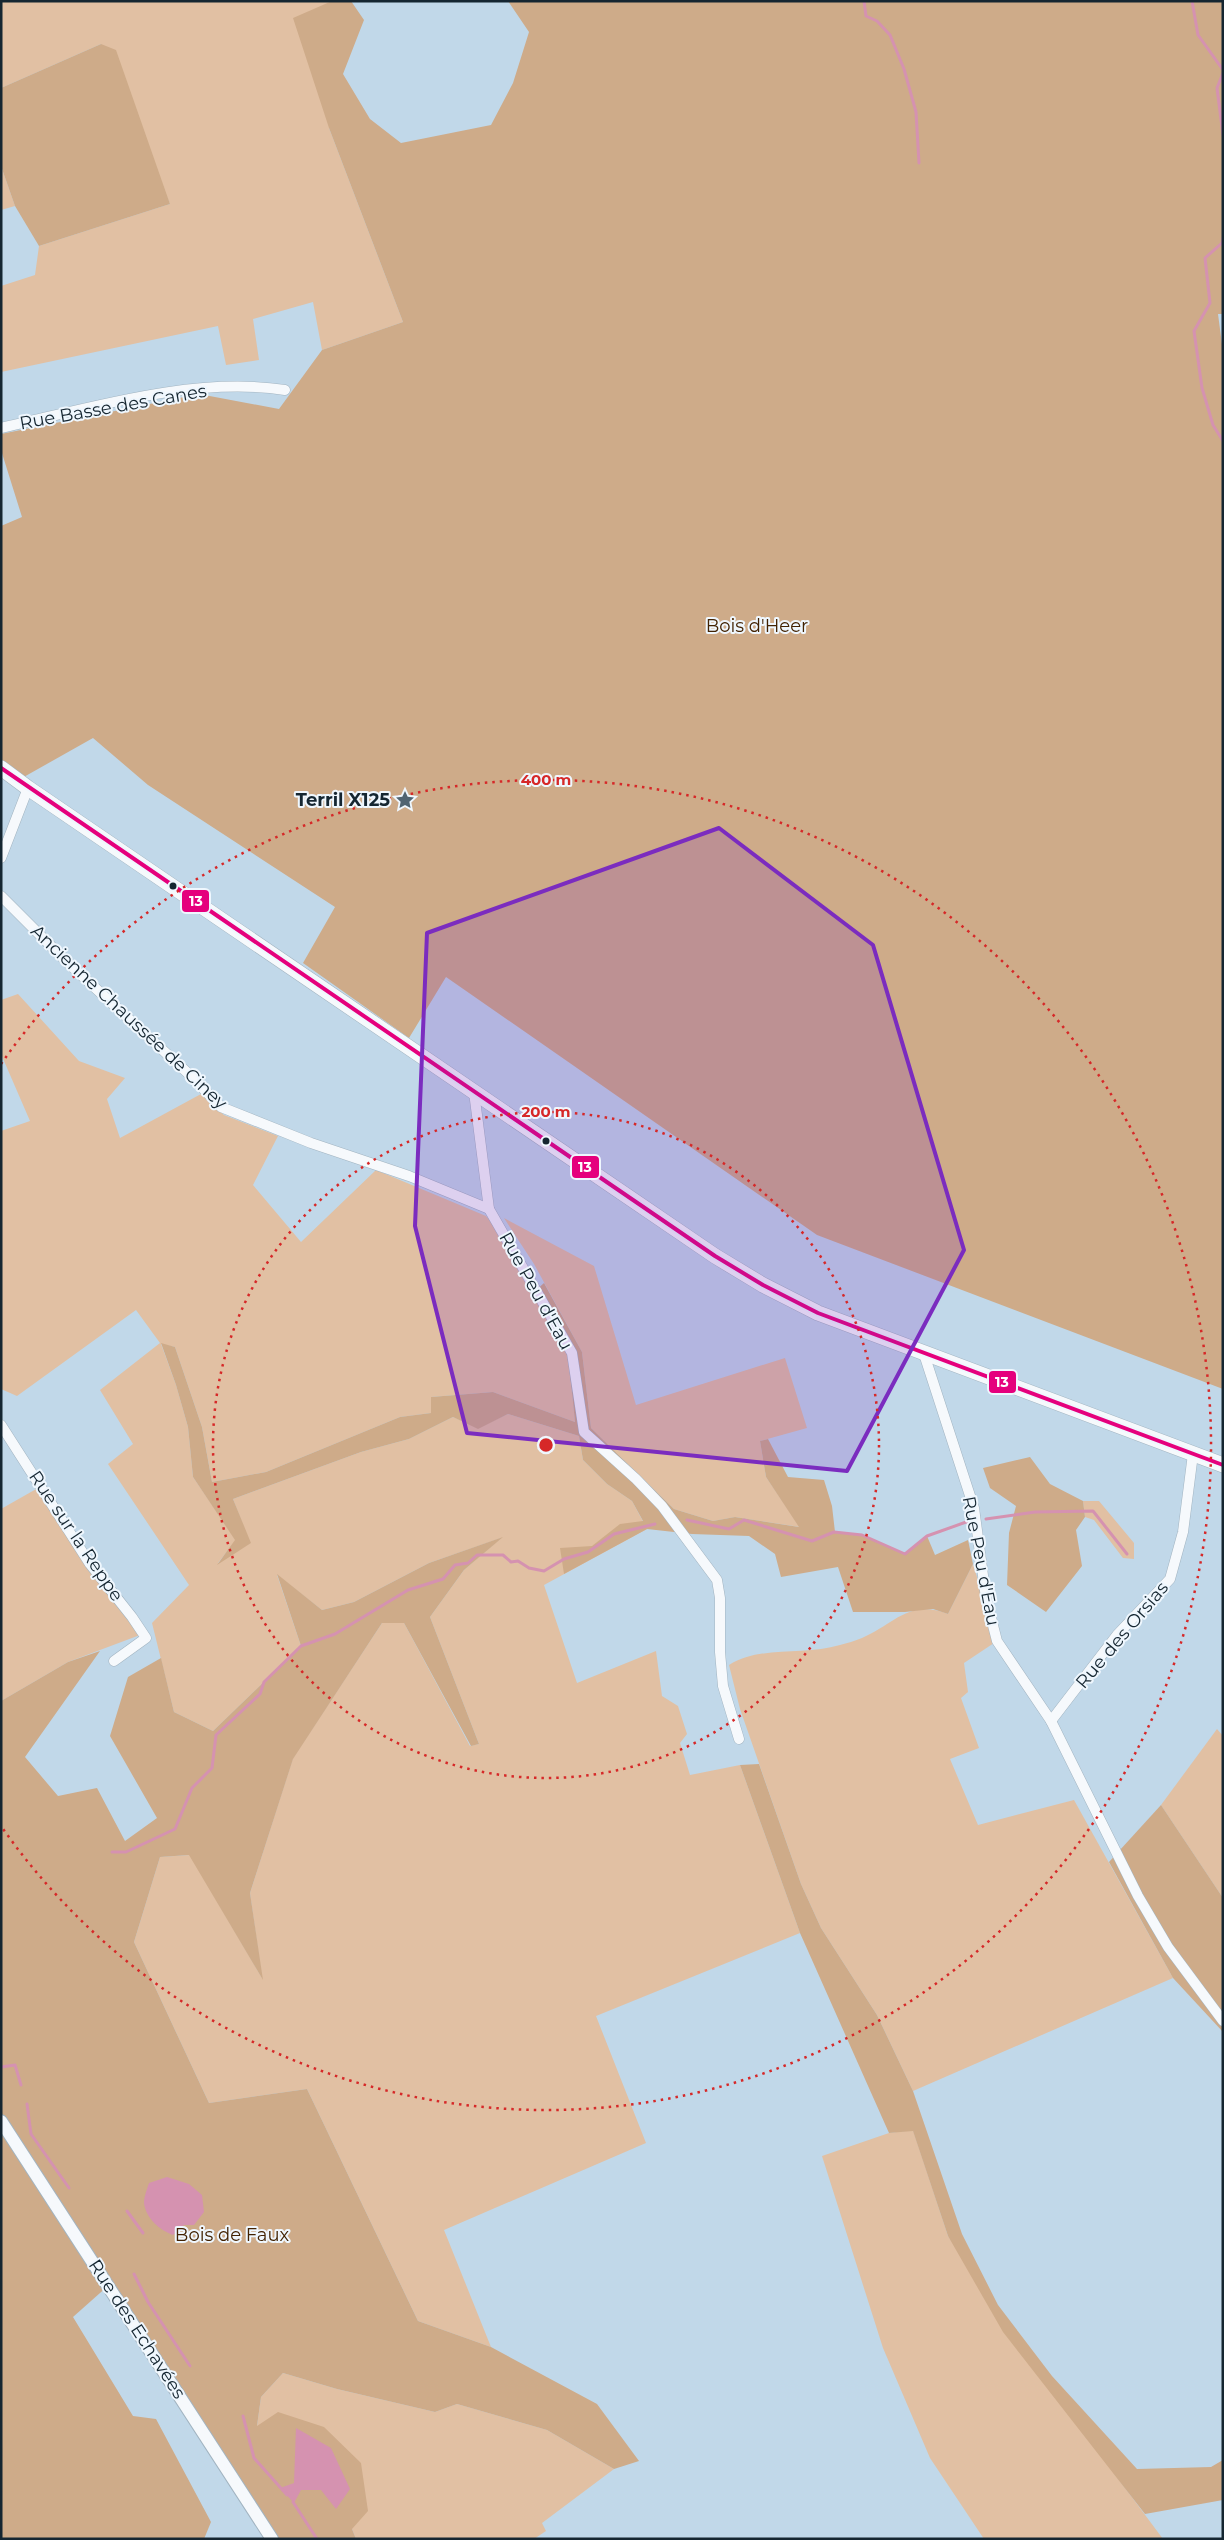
<svg xmlns="http://www.w3.org/2000/svg" width="1224" height="2540" viewBox="0 0 1224 2540" font-family="Montserrat,sans-serif">
  <style>
    .green { fill: #e1c0a3 }
    .forest { fill: #ceab89 }
    .water { fill: #d592b0 }
    .lines { fill: none; stroke-linecap: round; stroke-linejoin: round }
    .stream { stroke: #d592b0; stroke-width: 3 }
    .minor-casing { stroke: #a2b4c1; stroke-width: 11 }
    .tertiary-casing { stroke: #a2b4c1; stroke-width: 14 }
    .secondary-casing { stroke: #a2b4c1; stroke-width: 16 }
    .minor { stroke: #f6f9fc; stroke-width: 10 }
    .tertiary { stroke: #f6f9fc; stroke-width: 12 }
    .secondary { stroke: #f6f9fc; stroke-width: 15 }
    .bus-1-casing { stroke: #eff7fe; stroke-width: 8 }
    .bus-1 { stroke: #e5007d; stroke-width: 4 }
    .marked { fill: #7b2cbf; fill-opacity: 0.2; stroke: #7b2cbf; stroke-width: 4; stroke-linejoin: round }
    .ring { fill: none; stroke: #d62828; stroke-width: 2.5; stroke-dasharray: 2.5 5 }
    .bus-dot { fill: #152631; stroke: #eff7fe; stroke-width: 2 }
    .labels { text-anchor: middle; dominant-baseline: central; stroke-width: 4; stroke-linejoin: round; paint-order: stroke }
    .street-label { font-size: 18px; fill: #152631; stroke: #eff7fe }
    .park-label { font-size: 18px; fill: #422202; stroke: #eff7fe }
    .poi-label { font-size: 18px; font-weight: bold; fill: #152631; stroke: #eff7fe; text-anchor: end }
    .centre { fill: #d62828; stroke: #eff7fe; stroke-width: 2.5 }
    .ring-label { font-size: 15px; text-anchor: middle; font-weight: bold; fill: #d62828; stroke: #eff7fe; stroke-width: 4; stroke-linejoin: round; paint-order: stroke }
    .line-badge { stroke: #eff7fe; stroke-width: 2 }
    .badge-label { font-size: 14px; text-anchor: middle; font-weight: bold; fill: #fff }
  </style>
  <rect width="100%" height="100%" fill="#c1d8e9"/>
  <g class="green">
    <polygon points="1,1 332,1 329,128 403,322 322,350 313,302 253,319 259,360 226,365 218,326 1,372 1,286 35,275 39,246 170,204 101,44 1,88"/>
    <polygon points="1,166 15,206 1,210"/>
    <polygon points="18,994 79,1061 125,1078 107,1099 120,1138 201,1094 224,1115 278,1136 253,1185 301,1242 376,1170 486,1216 496,1228 568,1355 575,1422 493,1392 431,1397 431,1413 400,1417 266,1472 212,1482 202,1427 175,1347 161,1344 176,1385 188,1427 193,1477 236,1540 218,1563 250,1543 233,1499 361,1452 409,1439 453,1417 478,1428 508,1414 579,1436 583,1460 607,1484 632,1501 647,1529 544,1585 577,1683 656,1651 662,1696 678,1706 687,1734 680,1743 690,1775 740,1765 800,1933 596,2016 646,2143 444,2230 491,2347 418,2321 307,2089 209,2103 134,1942 160,1857 190,1855 262,1978 250,1893 293,1758 382,1623 404,1623 470,1746 479,1744 430,1617 464,1570 501,1538 429,1563 354,1602 322,1610 277,1575 301,1646 213,1731 174,1712 152,1623 189,1585 108,1464 133,1444 100,1390 160,1343 136,1310 17,1396 1,1389 1,1131 30,1121 1,1054 1,1000"/>
    <polygon points="504,1218 594,1266 636,1405 785,1358 807,1428 760,1441 766,1477 800,1527 735,1517 713,1521 674,1509 591,1428 582,1352 534,1264"/>
    <polygon points="38,1488 140,1635 68,1662 1,1701 1,1509"/>
    <polygon points="1083,1501 1099,1501 1134,1543 1134,1559 1123,1558 1094,1520 1085,1517"/>
    <path d="M973 1564 997 1641 964 1663 968 1692 961 1698 979 1748 950 1759 978 1825 1074 1800 1173 1978 913 2091 877 2015 821 1928 801 1884 740 1709 729 1665C761 1645 804 1656 840 1645 847 1643 855 1641 862 1638 895 1624 908 1599 948 1614Z"/>
    <polygon points="1217,1729 1223,1736 1223,1898 1161,1805"/>
    <polygon points="913,2130 948,2236 1084,2433 1163,2539 984,2539 930,2458 883,2348 822,2156 889,2133"/>
    <polygon points="283,2373 337,2389 435,2412 457,2404 547,2430 614,2469 542,2523 546,2531 534,2539 356,2539 352,2529 257,2426 261,2397"/>
  </g>
  <g class="forest">
    <polygon points="332,1 351,1 364,20 343,74 370,119 401,143 491,125 513,83 529,32 508,1 1223,1 1223,314 1218,314 1223,352 1223,1389 817,1235 446,977 409,1038 303,963 335,907 148,785 93,738 22,778 1,760 1,526 22,517 1,450 1,434 199,394 279,409 322,350 403,322 329,128 293,18"/>
    <polygon points="101,44 116,50 170,204 39,246 15,206 1,166 1,88"/>
    <polygon points="544,1283 582,1352 591,1428 674,1509 713,1521 735,1517 799,1527 766,1477 760,1441 768,1439 788,1477 824,1480 832,1506 835,1532 862,1535 905,1554 927,1536 935,1555 968,1540 973,1564 948,1614 933,1609 905,1612 853,1612 838,1567 781,1577 775,1554 749,1536 692,1534 647,1529 564,1574 560,1548 592,1546 620,1524 643,1521 632,1501 607,1484 583,1460 579,1436 508,1414 478,1429 453,1417 409,1439 361,1452 233,1499 251,1543 217,1565 235,1540 193,1477 188,1427 176,1385 161,1343 175,1347 202,1427 212,1482 266,1472 400,1417 431,1413 431,1397 493,1392 575,1422 568,1355 533,1293"/>
    <polygon points="1030,1457 1050,1484 1083,1501 1085,1517 1076,1530 1082,1566 1046,1612 1007,1585 1009,1533 1016,1506 990,1488 983,1468"/>
    <polygon points="503,1537 464,1570 430,1617 479,1744 471,1746 404,1623 382,1623 293,1759 250,1893 263,1980 189,1855 160,1857 134,1942 209,2103 307,2089 418,2321 491,2347 597,2404 639,2461 614,2469 547,2430 457,2404 435,2412 337,2389 283,2373 261,2397 257,2426 278,2412 324,2427 361,2463 368,2511 352,2529 356,2539 272,2539 109,2285 73,2317 133,2416 156,2419 211,2522 204,2539 1,2539 1,1701 68,1662 100,1651 25,1757 58,1796 97,1788 125,1841 157,1818 110,1736 128,1677 161,1658 174,1712 213,1731 301,1646 277,1574 322,1610 354,1602 429,1563"/>
    <polygon points="759,1764 801,1884 821,1928 877,2015 913,2091 962,2234 998,2305 1052,2376 1137,2469 1211,2467 1223,2460 1223,2500 1145,2514 1003,2332 948,2236 913,2131 889,2133 800,1933 740,1765"/>
    <polygon points="1161,1805 1223,1898 1223,2032 1173,1978 1109,1862"/>
  </g>
  <g class="water">
    <path d="M167 2177 189 2184 202 2195 204 2212 194 2225H184L173 2235C160 2230 146 2219 144 2203 144 2197 147 2189 149 2183Z"/>
    <polygon points="296,2428 331,2448 350,2489 336,2509 321,2490 301,2490 294,2503 280,2488 294,2483"/>
  </g>
  <g class="lines">
    <g class="stream">
      <polyline points="864,1 866,16 877,21 890,35 904,69 916,112 919,163"/>
      <polyline points="1192,1 1198,35 1223,70"/>
      <polyline points="1223,73 1217,88 1223,135"/>
      <polyline points="1223,238 1222,243 1205,258 1210,303 1194,331 1202,388 1213,425 1223,441"/>
      <polyline points="986,1519 1035,1512 1093,1511 1127,1554"/>
      <polyline points="687,1520 729,1529 744,1520 812,1541 834,1532 862,1535 905,1554 927,1536 969,1521"/>
      <polyline points="112,1852 126,1852 175,1829 192,1788 212,1768 216,1735 260,1694 264,1682 301,1646 335,1634 408,1590 443,1579 455,1565 468,1563 477,1555 503,1555 511,1562 518,1561 529,1568 544,1571 564,1559 588,1552 614,1534 655,1524"/>
      <polyline points="1,2067 15,2065 21,2085"/>
      <polyline points="27,2104 31,2134 69,2188"/>
      <polyline points="127,2211 143,2233"/>
      <polyline points="134,2274 148,2302 190,2366"/>
      <polyline points="243,2416 254,2458 287,2495"/>
      <polyline points="293,2502 317,2539"/>
    </g>
    <g class="minor-casing">
      <g id="minor">
        <path d="M1 428C90 408 194 376 285 390"/>
        <polyline points="1,858 28,788"/>
        <polyline points="1,896 67,962 191,1076 221,1107 311,1143 409,1176 489,1209"/>
        <polyline points="474,1092 489,1209 572,1353 584,1432 636,1479 662,1506 717,1580 720,1598 720,1652 723,1686 739,1739"/>
        <polyline points="924,1354 974,1508 986,1598 997,1641 1051,1721 1138,1896 1168,1947 1223,2021"/>
        <polyline points="1,1425 90,1564 132,1617 146,1638 114,1661"/>
        <polyline points="1051,1721 1117,1635 1170,1579 1183,1532 1193,1454"/>
      </g>
    </g>
    <g class="tertiary-casing">
      <polyline id="tertiary" points="1,2121 272,2539"/>
    </g>
    <g class="secondary-casing">
      <polyline id="secondary" points="1,768 28,788 715,1256 763,1285 818,1313 1223,1465"/>
    </g>
    <use href="#minor" class="minor"/>
    <use href="#tertiary" class="tertiary"/>
    <use href="#secondary" class="secondary"/>
    <g class="bus-1-casing">
      <polyline id="bus-1" points="1,768 715,1256 763,1285 818,1313 1223,1465"/>
    </g>
    <use href="#bus-1" class="bus-1"/>
  </g>
  <path class="marked" d="M719 828 873 945 964 1250 847 1471 467 1433 415 1226 427 933Z"/>
  <g class="ring">
    <circle cx="546" cy="1445" r="333"/>
    <path d="M1 1064A665 665 0 1 1 1 1826"/>
  </g>
  <defs>
    <g id="sight-bare" transform="scale(1.5)"><path d="M0-6L1.8-2.2L6-1.7L2.9 1.2L3.7 5.4L0 3.3L-3.7 5.4L-2.9 1.2L-6-1.7L-1.8-2.2Z" fill="#516471" stroke="#eff7fe" stroke-width="2.5" paint-order="stroke"/></g>
  </defs>
  <g fill-rule="evenodd">
    <use href="#sight-bare" x="405" y="800"/>
  </g>
  <g class="bus-dot">
    <circle cx="173" cy="886" r="4.5"/>
    <circle cx="546" cy="1141" r="4.5"/>
  </g>
  <g class="labels">
    <g class="street-label">
      <text transform="translate(113 407) rotate(-10)">Rue Basse des Canes</text>
      <text transform="translate(129 1017) rotate(43)">Ancienne Chaussée de Ciney</text>
      <text transform="translate(536 1291) rotate(61)">Rue Peu d'Eau</text>
      <text transform="translate(76 1536) rotate(56)">Rue sur la Reppe</text>
      <text transform="translate(981 1561) rotate(79)">Rue Peu d'Eau</text>
      <text transform="translate(1122 1635) rotate(-50)">Rue des Orsias</text>
      <text transform="translate(137 2329) rotate(57)">Rue des Echavées</text>
    </g>
    <g class="park-label">
      <text x="757" y="626">Bois d'Heer</text>
      <text x="232" y="2235">Bois de Faux</text>
    </g>
    <g class="poi-label">
      <text x="390" y="800">Terril X125</text>
    </g>
  </g>
  <circle cx="546" cy="1445" r="8" class="centre"/>
  <g class="ring-label">
    <text x="546" y="785">400 m</text>
    <text x="546" y="1117">200 m</text>
  </g>
  <g class="line-badge">
    <rect x="181" y="889" width="29" height="24" rx="5" fill="#e5007d"/>
    <rect x="571" y="1155" width="29" height="24" rx="5" fill="#e5007d"/>
    <rect x="988" y="1370" width="29" height="24" rx="5" fill="#e5007d"/>
  </g>
  <g class="badge-label">
    <text x="196" y="906">13</text>
    <text x="585" y="1172">13</text>
    <text x="1002" y="1387">13</text>
  </g>
  <rect width="1224" height="2540" fill="none" stroke="#152631" stroke-width="5"/>
</svg>
